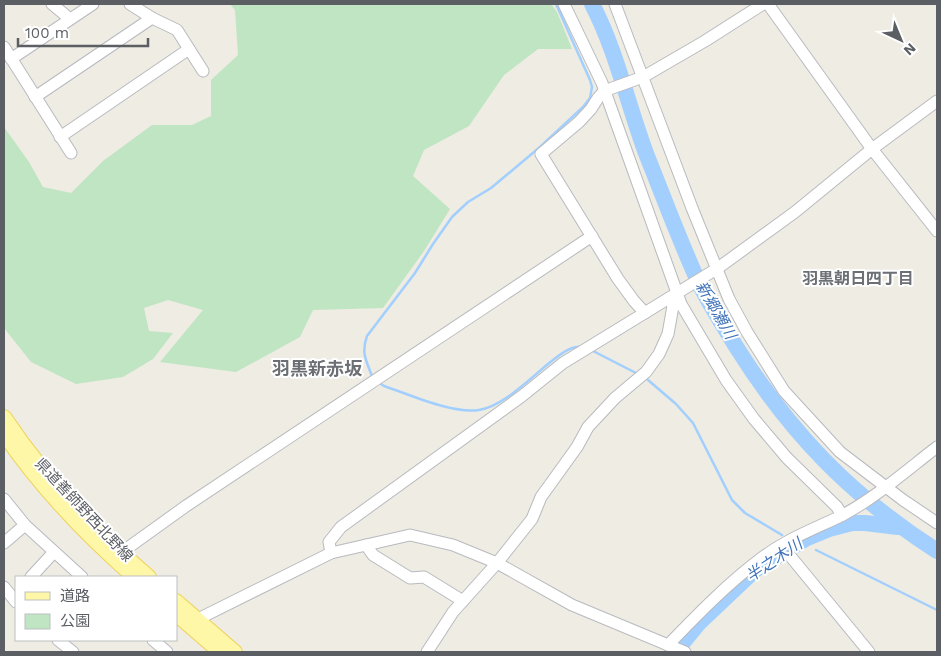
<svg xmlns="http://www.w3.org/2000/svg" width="941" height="656" viewBox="0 0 941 656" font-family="'Work Sans','Noto Sans JP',sans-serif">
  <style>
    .green { fill: #bfe5c2 }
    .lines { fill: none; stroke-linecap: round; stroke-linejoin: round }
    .stream { stroke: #a2cffe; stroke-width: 2.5 }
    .river { stroke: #a2cffe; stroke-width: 16 }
    .minor-casing { stroke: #b8babf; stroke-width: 13 }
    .major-casing { stroke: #f0d159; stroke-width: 16 }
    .minor { stroke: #fff; stroke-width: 11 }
    .major { stroke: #fef7a7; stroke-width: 14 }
    .labels { text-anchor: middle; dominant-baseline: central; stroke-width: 4; stroke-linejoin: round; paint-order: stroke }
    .street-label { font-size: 15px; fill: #5b5e63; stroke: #fff }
    .neighbourhood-label { font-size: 16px; font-weight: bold; fill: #6c7075; stroke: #fff }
    .water-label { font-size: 16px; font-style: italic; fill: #4173b9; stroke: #fff }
    .quarter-label { font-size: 18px; font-weight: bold; fill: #6c7075; stroke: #fff }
  </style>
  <rect width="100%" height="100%" fill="#eeece3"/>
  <polygon class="green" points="230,4 551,4 557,12 572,49 538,49 504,75 469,126 424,150 413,176 450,209 424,251 383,308 313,310 300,337 236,372 160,362 203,310 168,300 144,308 149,331 173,333 153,359 123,377 76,384 31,362 4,328 4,127 29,162 43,187 71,193 103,161 152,125 192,125 211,116 211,80 238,55 235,10"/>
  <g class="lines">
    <g class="stream">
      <polyline points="593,351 636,373"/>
      <path d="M372 376C366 360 361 353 367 336L415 273 433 244 452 217 468 202 491 188 540 147 583 107 590 98 592 87 590 80 556 4"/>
      <polyline points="648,380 676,404 693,423 732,500 745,513 782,535"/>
      <path d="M381 384 384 386C411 395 452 414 479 410 515 405 558 343 581 347"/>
      <polyline points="816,550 937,610"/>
    </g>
    <g class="river">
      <path d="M592 4C617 52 628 106 647 156 664 198 680 242 699 283 709 304 723 325 735 345 790 433 850 495 937 551"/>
      <polyline points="675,652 699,623 755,570 807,538 829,529 852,523 865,523 898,527"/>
    </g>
    <g class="minor-casing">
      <g id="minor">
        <polyline points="52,4 70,19"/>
        <polyline points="130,4 152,18 177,30 203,71"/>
        <polyline points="564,4 602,83 681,304 726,380 754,419 787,458 837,507 842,515"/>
        <polyline points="615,4 692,208 729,299 747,332 784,391 840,452 903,500 937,523"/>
        <polyline points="768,4 872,149 937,231"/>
        <polyline points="4,47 71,153"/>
        <polyline points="11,59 93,4"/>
        <polyline points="35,97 152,18"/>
        <polyline points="60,137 189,49"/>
        <polyline points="645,313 634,301 618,279 541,154 579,122 591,109 598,98 604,91 643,77 705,41 763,4"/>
        <polyline points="4,499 25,525 82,577"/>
        <polyline points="4,543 25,525"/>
        <polyline points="366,545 373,555 410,578 424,577 463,601"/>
        <polyline points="122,552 186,506 592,236"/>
        <polyline points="331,553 329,542 341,527 522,396 563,363 718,268 795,212 872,149 937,101"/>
        <polyline points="791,557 869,652"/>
        <polyline points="31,577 54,552"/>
        <polyline points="4,587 16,602"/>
        <polyline points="192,622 331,553 410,535 453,545 497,563 572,605 685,652"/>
        <polyline points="58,640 73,652"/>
        <polyline points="153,640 167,652"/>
        <path d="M668 645C698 614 728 583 763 557 787 539 814 529 841 516 874 499 907 470 937 447"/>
        <polyline points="427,652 453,612 497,563 532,519 541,497 577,447 588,427 615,398 646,372 659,354 668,334 673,306 669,298"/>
      </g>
    </g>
    <g class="major-casing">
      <g id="major">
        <path d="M4 417C44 477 94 530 149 577"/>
        <path d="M4 434C41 488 85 534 134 577"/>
        <polyline points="176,601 235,652"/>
        <polyline points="176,614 220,652"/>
      </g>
    </g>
    <use href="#minor" class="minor"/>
    <use href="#major" class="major"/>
  </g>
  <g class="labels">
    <g class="street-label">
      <text transform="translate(84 510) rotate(47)">県道善師野西北野線</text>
    </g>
    <g class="neighbourhood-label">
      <text x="858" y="278">羽黒朝日四丁目</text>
    </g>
    <g class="water-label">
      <text transform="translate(716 310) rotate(60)">新郷瀬川</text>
      <text transform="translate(774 560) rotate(-34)">半之木川</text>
    </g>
    <g class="quarter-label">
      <text x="317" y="368">羽黒新赤坂</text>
    </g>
  </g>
  <rect width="941" height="656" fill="none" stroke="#5b5e63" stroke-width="10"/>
  <rect x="15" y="576" width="162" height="65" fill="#ffffff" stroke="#bdbfc1"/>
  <rect x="25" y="592" width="25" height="8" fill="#fef7a7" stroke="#bdbfc1"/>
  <text x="60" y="601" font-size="15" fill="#5b5e63">道路</text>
  <rect x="25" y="614" width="25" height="15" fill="#bfe5c2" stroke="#bdbfc1"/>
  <text x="60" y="626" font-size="15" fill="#5b5e63">公園</text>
  <g transform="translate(901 40) rotate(136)" stroke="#ffffff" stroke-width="4" paint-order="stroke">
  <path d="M0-4L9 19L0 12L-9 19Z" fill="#5b5e63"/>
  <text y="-8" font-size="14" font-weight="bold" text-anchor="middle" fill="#5b5e63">N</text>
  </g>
  <path d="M18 38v8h130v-8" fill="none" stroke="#5b5e63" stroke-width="2.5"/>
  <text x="25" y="38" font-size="15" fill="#5b5e63" stroke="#ffffff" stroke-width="4" paint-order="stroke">100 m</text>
</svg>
